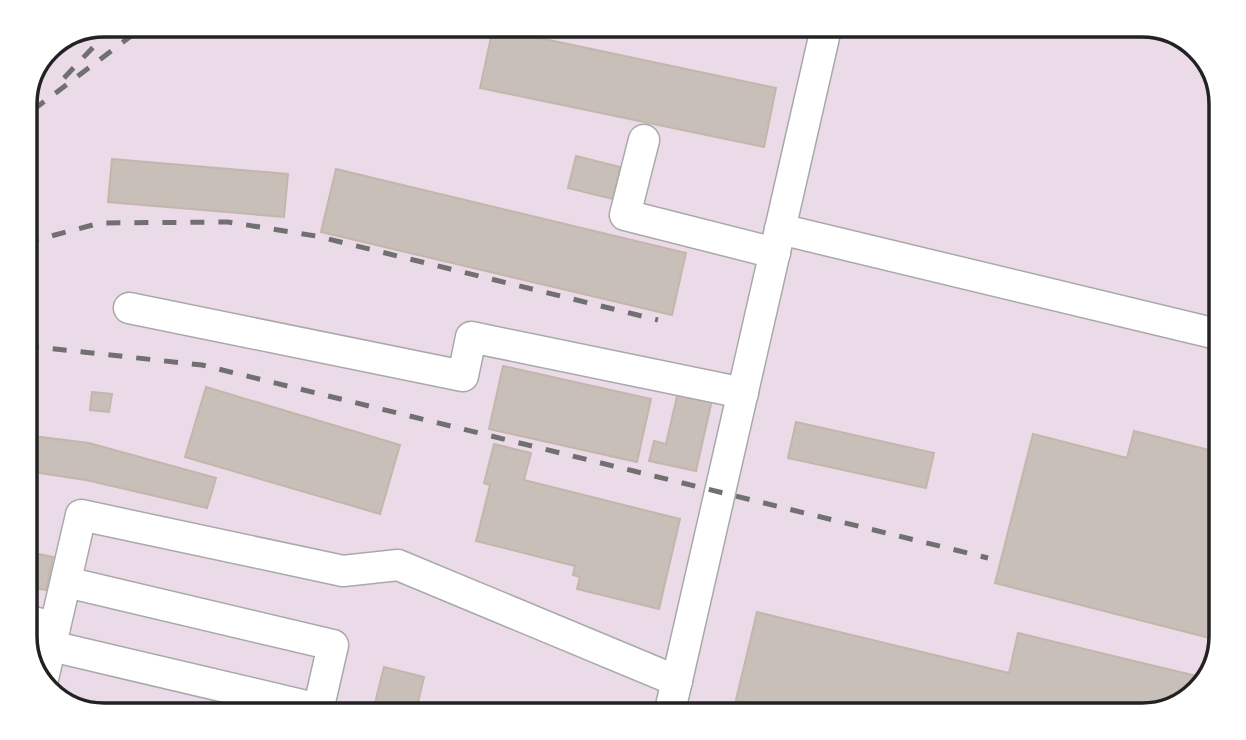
<svg xmlns="http://www.w3.org/2000/svg" width="1246" height="740" viewBox="0 0 1246 740" font-family="Overpass,sans-serif">
  <style>
    .industrial { fill: #ebdbe8 }
    .building { fill: #c7bfb8; stroke: #c4b6ab; stroke-width: 2 }
    .lines { fill: none; stroke-linecap: round; stroke-linejoin: round }
    .minor-casing { stroke: #a9a9a9; stroke-width: 33 }
    .minor { stroke: #fff; stroke-width: 30 }
    .rail { stroke: #707070; stroke-width: 5; stroke-dasharray: 14 14; stroke-linecap: butt }
    .rim { fill: none; stroke: #222; stroke-width: 3.5 }
  </style>
  <rect width="100%" height="100%" fill="#f2efe9"/>
  <polygon class="industrial" points="103,24 1143,24 1182,35 1211,64 1221,99 1221,637 1211,676 1182,705 1143,715 103,715 64,705 35,676 25,641 25,99 48,47"/>
  <g class="building">
    <polygon points="493,28 776,88 764,147 480,88"/>
    <polygon points="576,156 620,167 613,199 568,188"/>
    <polygon points="112,159 288,174 284,217 108,202"/>
    <polygon points="336,169 686,253 672,315 321,232"/>
    <polygon points="503,366 651,399 637,462 489,429"/>
    <polygon points="206,387 400,445 380,514 185,457"/>
    <polygon points="92,392 112,394 109,412 90,410"/>
    <polygon points="678,392 712,400 696,471 649,461 654,441 666,444"/>
    <polygon points="796,422 934,453 926,488 788,458"/>
    <polygon points="1134,431 1221,453 1221,641 995,583 1033,434 1127,458"/>
    <polygon points="25,435 89,443 216,478 207,508 86,480 25,471"/>
    <polygon points="494,444 531,453 524,480 680,519 659,609 577,589 580,577 573,575 575,566 476,541 490,485 484,483"/>
    <polygon points="25,551 53,557 46,590 25,586"/>
    <polygon points="757,612 1009,673 1018,633 1209,679 1182,705 1143,715 800,715 736,700"/>
    <polygon points="384,667 424,677 415,715 372,715"/>
  </g>
  <g class="lines">
    <g class="minor-casing">
      <g id="minor">
        <polyline points="644,140 625,215 775,253"/>
        <polyline points="780,229 1221,335"/>
        <polyline points="129,308 463,376 471,337 743,393"/>
        <polyline points="66,582 333,645 317,715"/>
        <polyline points="25,620 55,627"/>
        <polyline points="51,646 319,709"/>
        <polyline points="42,683 81,515 343,571 398,565 677,681"/>
        <polyline points="669,715 827,24"/>
      </g>
    </g>
    <use href="#minor" class="minor"/>
    <g class="rail">
      <polyline points="64,78 115,24"/>
      <polyline points="33,110 147,24"/>
      <polyline points="25,243 100,223 228,222 316,236 658,320"/>
      <polyline points="25,349 36,347 202,365 988,558"/>
    </g>
  </g>
  <path d="M0 0H1246V740H0ZM104 37H1142A67 67 0 0 1 1209 104V636A67 67 0 0 1 1142 703H104A67 67 0 0 1 37 636V104A67 67 0 0 1 104 37Z" fill="#fff" fill-rule="evenodd"/>
  <path class="rim" d="M104 37H1142A67 67 0 0 1 1209 104V636A67 67 0 0 1 1142 703H104A67 67 0 0 1 37 636V104A67 67 0 0 1 104 37Z"/>
</svg>
